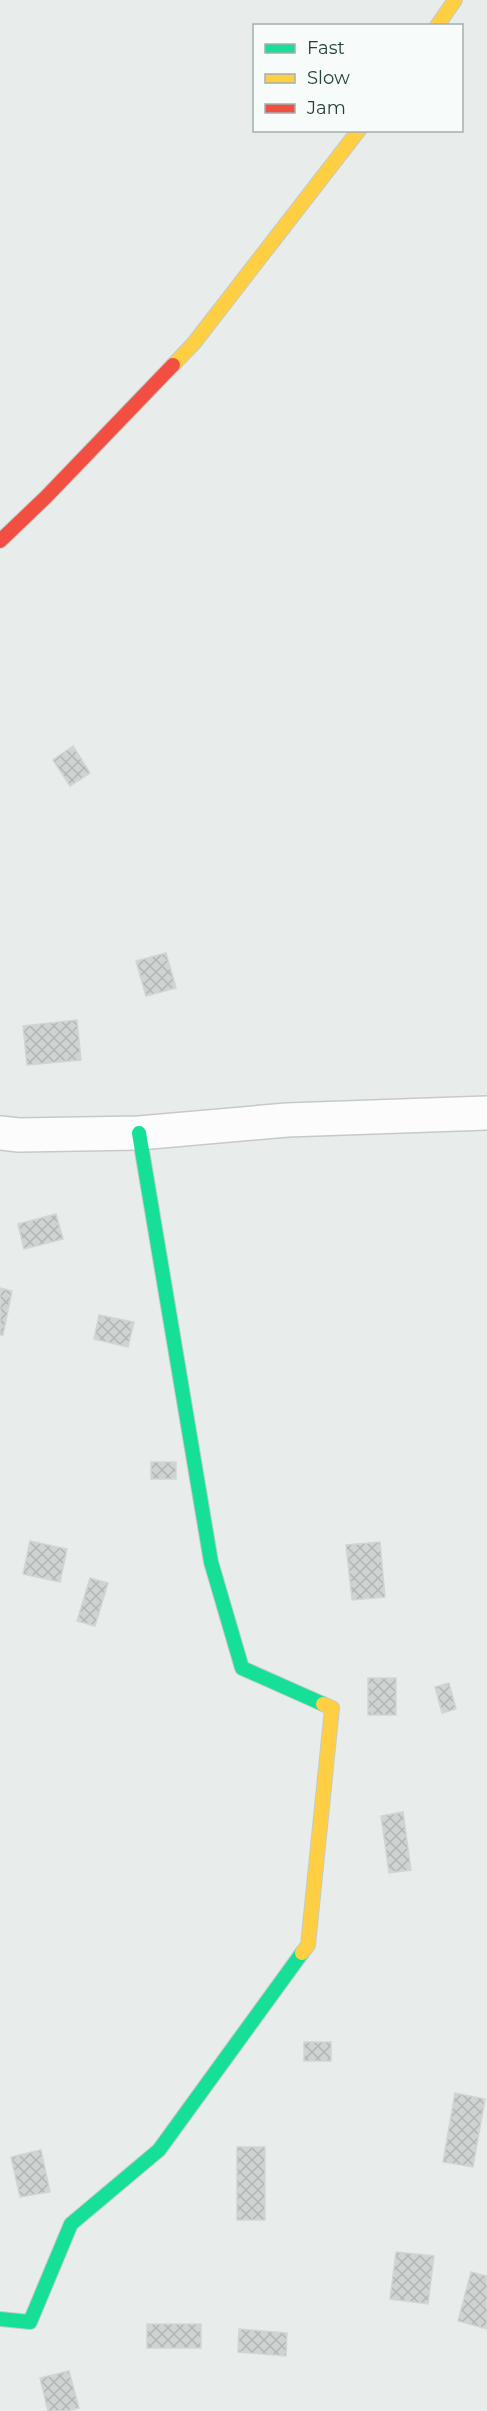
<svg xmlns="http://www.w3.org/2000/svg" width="487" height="2411" viewBox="0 0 487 2411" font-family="Montserrat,sans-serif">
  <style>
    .building { fill: url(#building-cross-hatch); stroke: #d1d6d4; stroke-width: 1.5 }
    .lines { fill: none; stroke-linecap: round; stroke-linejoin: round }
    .street-casing { stroke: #c5cac8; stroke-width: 36 }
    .fast-casing { stroke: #c3cbc8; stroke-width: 16 }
    .slow-casing { stroke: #c3cbc8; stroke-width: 16 }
    .jam-casing { stroke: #c3cbc8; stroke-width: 16 }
    .street { stroke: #fcfcfc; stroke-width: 33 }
    .fast { stroke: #16e098; stroke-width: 14 }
    .slow { stroke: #ffcf43; stroke-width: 14 }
    .jam { stroke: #f24e42; stroke-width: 14 }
  </style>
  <defs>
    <pattern id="building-cross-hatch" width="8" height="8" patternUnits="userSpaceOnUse" patternTransform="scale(1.5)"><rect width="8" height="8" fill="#cfd4d2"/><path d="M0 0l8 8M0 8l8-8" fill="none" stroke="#b2b7b5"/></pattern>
  </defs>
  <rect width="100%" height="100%" fill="#e8edeb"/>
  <g class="building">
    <polygon points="73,746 90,773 70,786 53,760"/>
    <polygon points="166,953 176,988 146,996 136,961"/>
    <polygon points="77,1020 81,1060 27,1065 23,1026"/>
    <polygon points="56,1214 63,1239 24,1249 18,1224"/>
    <polygon points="0,1288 12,1291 3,1335 0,1335"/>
    <polygon points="99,1315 134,1322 128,1347 94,1339"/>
    <rect x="151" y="1462" width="25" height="17"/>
    <polygon points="30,1541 67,1549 60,1582 23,1574"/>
    <polygon points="380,1542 385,1597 352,1600 346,1545"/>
    <polygon points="90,1578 108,1583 95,1626 77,1621"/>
    <rect x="368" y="1678" width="28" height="37"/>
    <polygon points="449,1683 456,1709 442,1713 435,1687"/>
    <polygon points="403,1812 411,1870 389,1873 381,1816"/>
    <rect x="304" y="2042" width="27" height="19"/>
    <polygon points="455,2093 485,2099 473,2167 443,2162"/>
    <rect x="237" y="2147" width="28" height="73"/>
    <polygon points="41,2150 50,2192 20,2197 11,2157"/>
    <polygon points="396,2252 434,2256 428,2304 390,2299"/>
    <polygon points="471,2272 487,2276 487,2329 458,2321"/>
    <rect x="147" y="2324" width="54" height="24"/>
    <polygon points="239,2329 287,2333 286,2356 238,2352"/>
    <polygon points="69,2371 79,2408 67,2411 48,2411 40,2378"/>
  </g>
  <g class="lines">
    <g class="street-casing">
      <polyline id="street" points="0,1133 19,1135 139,1133 287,1120 487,1113"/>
    </g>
    <g class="fast-casing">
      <g id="fast">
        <polyline points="139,1133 211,1562 242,1668 323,1704"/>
        <polyline points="0,2319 30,2322 71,2224 159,2150 302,1953"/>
      </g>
    </g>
    <g class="slow-casing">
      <g id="slow">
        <polyline points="437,26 455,0"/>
        <polyline points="173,365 194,343 359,130"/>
        <polyline points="302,1953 308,1945 332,1708 323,1704"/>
      </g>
    </g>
    <g class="jam-casing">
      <polyline id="jam" points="0,541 46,497 173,365"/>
    </g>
    <use href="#street" class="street"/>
    <use href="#fast" class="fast"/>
    <use href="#slow" class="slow"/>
    <use href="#jam" class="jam"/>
  </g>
  <rect x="253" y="24" width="210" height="108" fill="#f7fbf9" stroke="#a3b1ad" stroke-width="1.5"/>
  <rect x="265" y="44" width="30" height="9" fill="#16e098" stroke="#a3b1ad" stroke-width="1.5"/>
  <text x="307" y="54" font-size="18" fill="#24423a">Fast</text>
  <rect x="265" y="74" width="30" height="9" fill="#ffcf43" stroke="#a3b1ad" stroke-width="1.5"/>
  <text x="307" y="84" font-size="18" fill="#24423a">Slow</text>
  <rect x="265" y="104" width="30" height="9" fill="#f24e42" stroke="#a3b1ad" stroke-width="1.5"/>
  <text x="307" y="114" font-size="18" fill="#24423a">Jam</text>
</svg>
